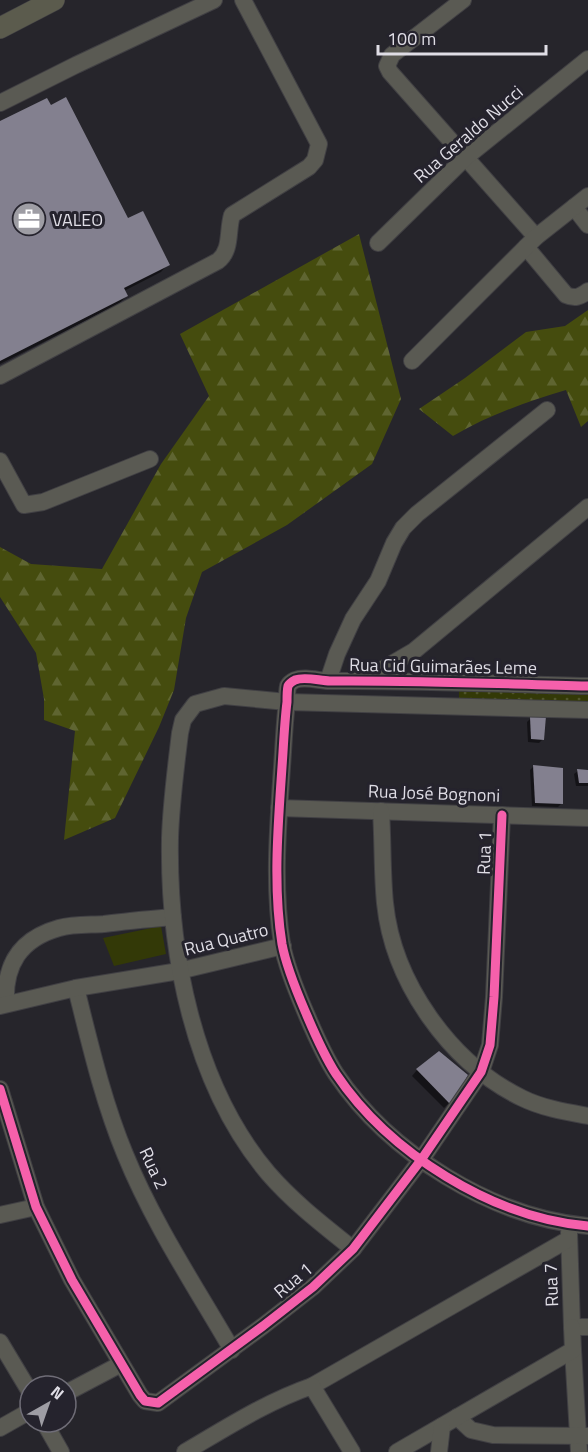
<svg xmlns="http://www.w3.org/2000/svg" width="588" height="1452" viewBox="0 0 588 1452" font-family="'Titillium Web',sans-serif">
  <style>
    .green { fill: url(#green-dots) }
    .forest { fill: url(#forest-firs) }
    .pitch { fill: #333907 }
    .shadow { fill: #0007 }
    .building { fill: #83808f }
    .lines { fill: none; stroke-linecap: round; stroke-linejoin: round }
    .minor-casing { stroke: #414044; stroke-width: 18 }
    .major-casing { stroke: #414044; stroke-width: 22 }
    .minor { stroke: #5a5a53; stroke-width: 16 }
    .major { stroke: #5b5b4d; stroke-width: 21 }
    .cycleway-casing { stroke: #25232d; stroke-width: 13 }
    .cycleway { stroke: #f560ab; stroke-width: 9 }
    .labels { text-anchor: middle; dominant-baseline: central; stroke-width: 6; stroke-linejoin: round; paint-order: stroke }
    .street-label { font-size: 18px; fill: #dfdde5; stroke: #25232d }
    .poi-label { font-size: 18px; fill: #dfdde5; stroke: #25232d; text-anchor: start }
  </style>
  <defs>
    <pattern id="green-dots" width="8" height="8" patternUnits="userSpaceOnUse" patternTransform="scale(1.5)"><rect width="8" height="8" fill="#333907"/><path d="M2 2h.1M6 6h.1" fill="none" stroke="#50552b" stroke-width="1.8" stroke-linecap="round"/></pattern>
    <pattern id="forest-firs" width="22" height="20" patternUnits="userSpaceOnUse" patternTransform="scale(1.5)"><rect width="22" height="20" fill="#454c0e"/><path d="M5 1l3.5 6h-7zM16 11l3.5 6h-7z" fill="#5f6531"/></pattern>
  </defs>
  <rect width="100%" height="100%" fill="#26252b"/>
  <polygon class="green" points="459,689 588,692 588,701 459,704"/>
  <g class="forest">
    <polygon points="359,234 401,399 372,464 287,525 202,572 186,618 174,690 159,727 115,818 64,840 75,731 44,720 44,699 36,653 0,597 0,547 31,564 102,569 161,464 209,396 180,334"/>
    <path d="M588 310V421L581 427 566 390C526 402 489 415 453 436L419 409 465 378 526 332 565 326Z"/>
  </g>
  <polygon class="pitch" points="161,926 166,954 114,966 103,938"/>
  <g class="shadow">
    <polygon points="0,123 127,220 168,264 161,272 124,291 126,296 119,304 0,364"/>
    <polygon points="531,718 543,739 539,743 528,742 527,722"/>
    <polygon points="534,766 562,803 558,807 532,806 530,770"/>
    <polygon points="578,771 588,772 588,786 576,786 574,774"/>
    <polygon points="417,1070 455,1097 444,1108 412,1076"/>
  </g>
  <g class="building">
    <polygon points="66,97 128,218 143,211 170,265 124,288 128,296 0,361 0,121 47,98 51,105"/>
    <polygon points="546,716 544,740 531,739 530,717"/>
    <polygon points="533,765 563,768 563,804 535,803"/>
    <polygon points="577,769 588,770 588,783 579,783"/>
    <polygon points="439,1051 468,1075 456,1098 450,1104 416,1069"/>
  </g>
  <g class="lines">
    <g class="minor-casing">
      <g id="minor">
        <polyline points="463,0 392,55 387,66 390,72 536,237"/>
        <polyline points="0,103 76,65 214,0"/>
        <polyline points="574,207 588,225"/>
        <polyline points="378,243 465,158 588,59"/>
        <path d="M526 247 566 295C575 299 580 297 588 291"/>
        <polyline points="412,361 536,237 588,196"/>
        <path d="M0 376 218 261C232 250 227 231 232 215L309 167 315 160 319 144 243 0"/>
        <polyline points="0,461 24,505 43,502 150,459"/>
        <polyline points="366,679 414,651 588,507"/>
        <polyline points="328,681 337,654 353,619 378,581 394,543 403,528 417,514 547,410"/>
        <path d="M588 686C502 684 416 680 330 681 320 681 305 676 295 680 293 681 289 684 288 686 287 690 287 697 287 702 285 718 284 735 283 752 279 815 272 881 282 944 286 966 296 990 305 1011 314 1032 323 1054 336 1074 389 1153 493 1218 588 1226"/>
        <polyline points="279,808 588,818"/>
        <path d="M381 811C383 842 382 873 385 903 393 982 450 1063 522 1098 542 1108 566 1112 588 1116"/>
        <path d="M76 988C90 1044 103 1101 125 1154 153 1223 195 1286 232 1350"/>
        <path d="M6 1004C4 965 20 939 59 928 73 924 90 925 104 924 127 921 150 919 173 917"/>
        <polyline points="0,1006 76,988 179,971 283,946"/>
        <polyline points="0,1089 36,1207 72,1280 140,1395 145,1401 158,1403 263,1326 313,1287 353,1249 421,1160 481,1072 490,1045 494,997 502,815"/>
        <polyline points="0,1215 36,1207"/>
        <polyline points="569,1232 572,1327 588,1327"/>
        <path d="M353 1249C323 1225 293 1202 268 1173 193 1084 168 951 170 838 171 803 176 767 180 733L183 720 195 704 224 696 287 702 588 710"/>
        <polyline points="0,1342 30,1392"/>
        <polyline points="573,1350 579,1452"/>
        <polyline points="312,1386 569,1239"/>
        <polyline points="66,1393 121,1364"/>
        <polyline points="457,1417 471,1430 493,1435 588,1436"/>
        <polyline points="44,1422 61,1452"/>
        <polyline points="0,1428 30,1411"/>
        <path d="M185 1452C226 1428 266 1402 312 1386L352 1452"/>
        <polyline points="397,1452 573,1350 572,1327"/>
        <polyline points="439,1452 442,1426"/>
      </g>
    </g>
    <g class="major-casing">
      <polyline id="major" points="0,28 54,0"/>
    </g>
    <use href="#minor" class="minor"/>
    <use href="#major" class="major"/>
    <g class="cycleway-casing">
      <g id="cycleway">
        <path d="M588 686C502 684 416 680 330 681 320 681 305 676 295 680 293 681 289 684 288 686 287 690 287 697 287 702 285 718 284 735 283 752 279 815 272 881 282 944 286 966 296 990 305 1011 314 1032 323 1054 336 1074 389 1153 493 1218 588 1226"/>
        <polyline points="0,1089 36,1207 72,1280 140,1395 145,1401 158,1403 263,1326 313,1287 353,1249 421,1160 481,1072 490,1045 494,997 502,815"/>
      </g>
    </g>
    <use href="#cycleway" class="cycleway"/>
  </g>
  <defs>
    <g id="office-disc" transform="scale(1.725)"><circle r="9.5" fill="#9e9da4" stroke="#25232d"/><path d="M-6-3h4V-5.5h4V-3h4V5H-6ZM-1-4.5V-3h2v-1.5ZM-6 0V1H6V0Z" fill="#fff"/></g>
  </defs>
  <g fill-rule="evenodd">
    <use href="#office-disc" x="29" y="219"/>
  </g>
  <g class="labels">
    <g class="street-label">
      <text transform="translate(468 134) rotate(-41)">Rua Geraldo Nucci</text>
      <text transform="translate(443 666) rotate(1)">Rua Cid Guimarães Leme</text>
      <text transform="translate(434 793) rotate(2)">Rua José Bognoni</text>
      <text transform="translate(484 853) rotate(-88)">Rua 1</text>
      <text transform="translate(226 939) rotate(-14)">Rua Quatro</text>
      <text transform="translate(154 1168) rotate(65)">Rua 2</text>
      <text transform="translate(293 1280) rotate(-40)">Rua 1</text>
      <text transform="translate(551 1285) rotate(-92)">Rua 7</text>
    </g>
    <g class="poi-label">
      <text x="52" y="219">VALEO</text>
    </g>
  </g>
  <g transform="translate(48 1404) rotate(40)"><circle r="28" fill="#25232d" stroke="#6f6d77" stroke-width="1.5"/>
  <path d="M0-4.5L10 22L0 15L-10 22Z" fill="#9e9da4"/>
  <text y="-9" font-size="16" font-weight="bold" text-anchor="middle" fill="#dfdde5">N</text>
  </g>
  <path d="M378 45v9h168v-9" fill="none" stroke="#dfdde5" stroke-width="3"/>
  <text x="387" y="45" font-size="18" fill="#dfdde5" stroke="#25232d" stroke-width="4.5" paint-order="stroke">100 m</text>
</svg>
